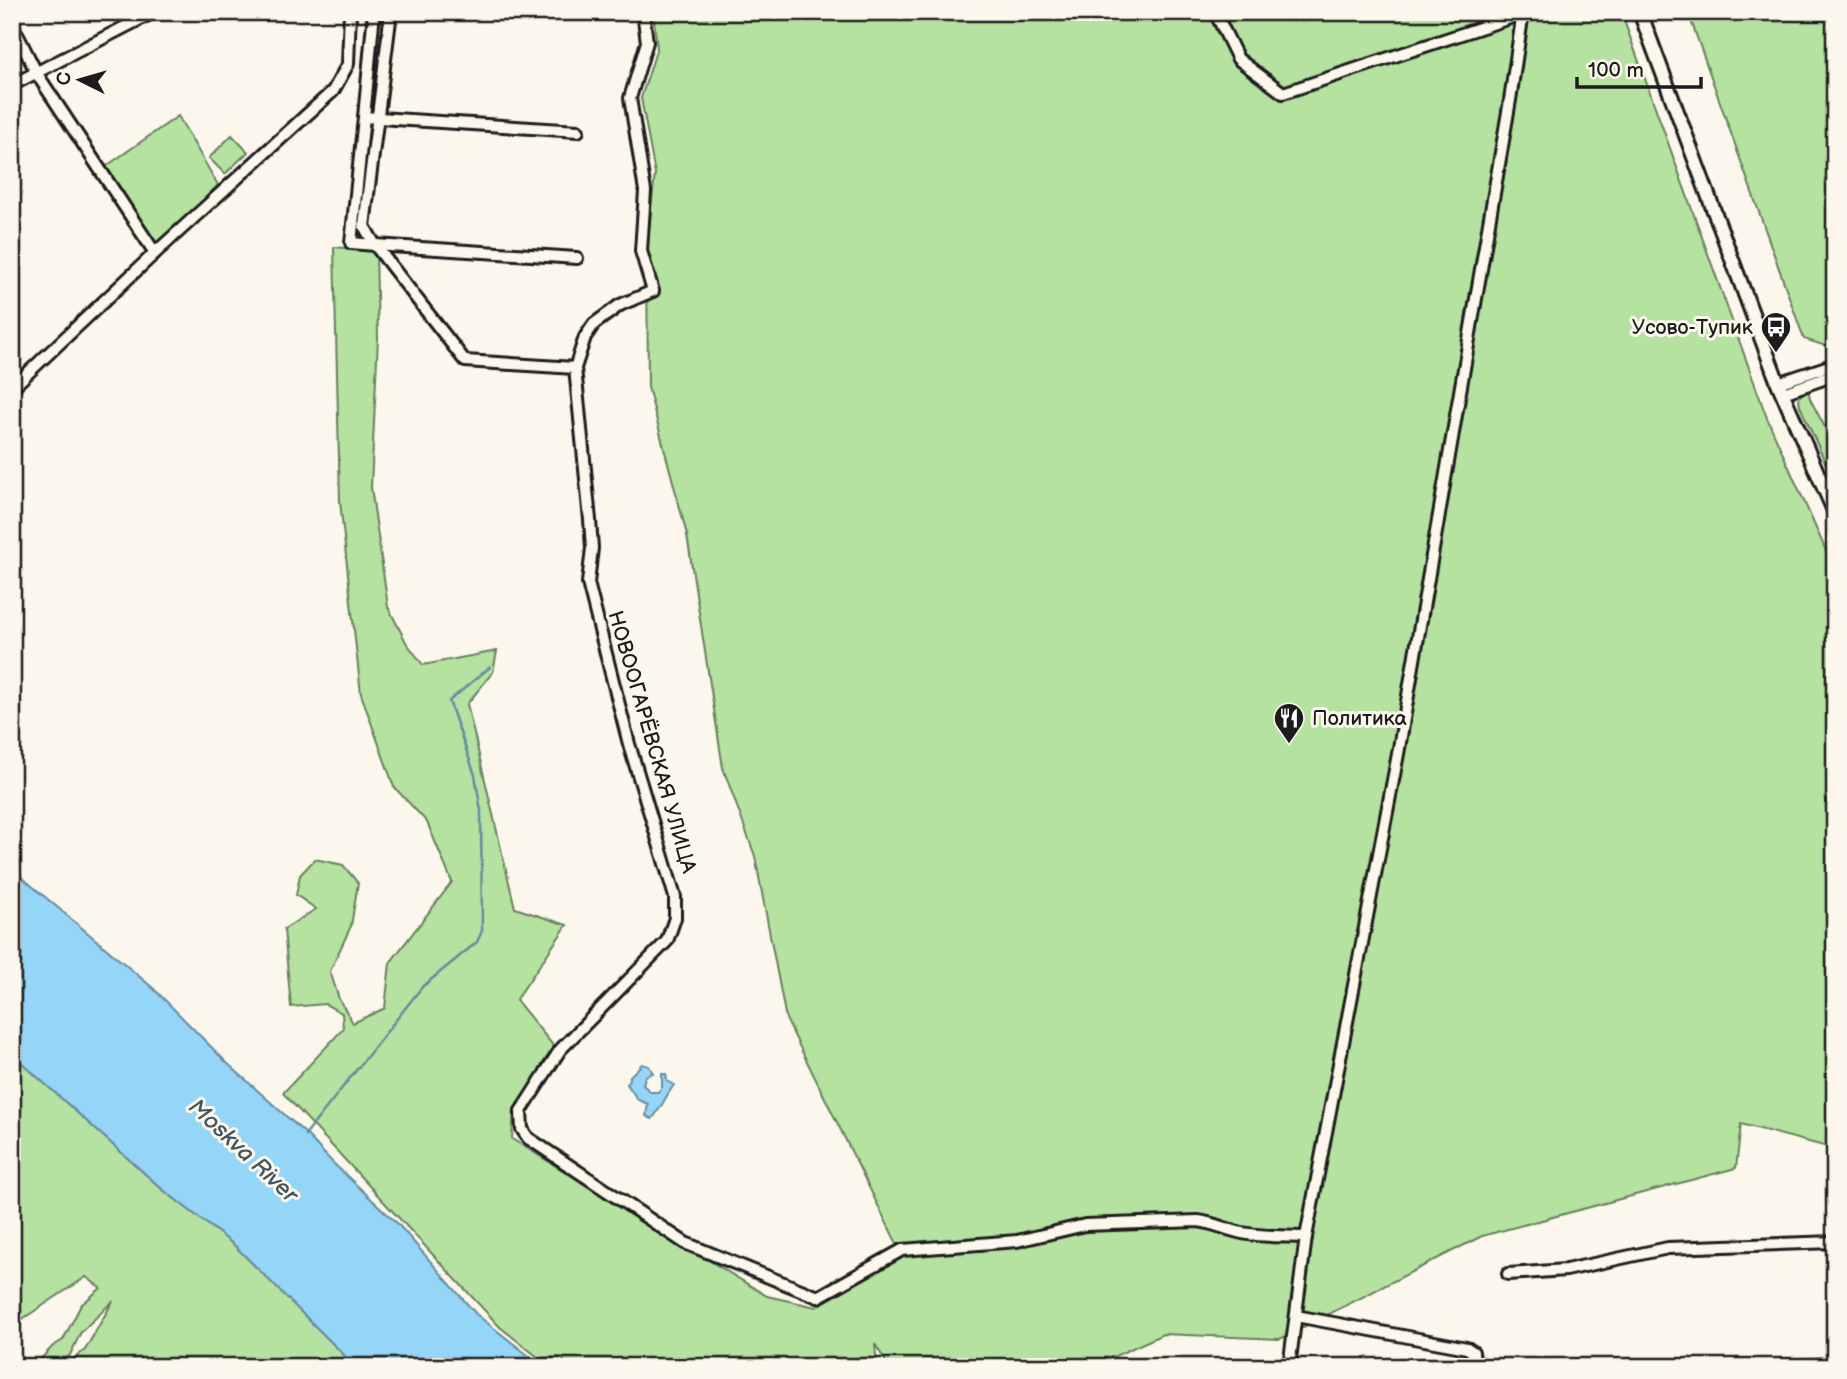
<svg xmlns="http://www.w3.org/2000/svg" width="1847" height="1379" viewBox="0 0 1847 1379" font-family="'Balsamiq Sans',sans-serif">
  <style>
    .green { fill: #b5e2a0; stroke: #687f5e; stroke-width: 2 }
    .water { fill: #95d5f7; stroke: #658b9f; stroke-width: 2 }
    .lines { fill: none; stroke-linecap: round; stroke-linejoin: round }
    .stream { stroke: #658b9f; stroke-width: 2.5 }
    .minor-casing { stroke: #1c1c1c; stroke-width: 16 }
    .major-casing { stroke: #1c1c1c; stroke-width: 18 }
    .minor { stroke: #fbf7ec; stroke-width: 10 }
    .major { stroke: #fbf7ec; stroke-width: 12 }
    .labels { text-anchor: middle; dominant-baseline: central; stroke-width: 6; stroke-linejoin: round; paint-order: stroke }
    .poi-label { font-size: 21px; fill: #1c1c1c; stroke: #fbf7ec; text-anchor: end }
    .street-label { font-size: 21px; fill: #1c1c1c; stroke: #fbf7ec }
    .water-label { font-size: 23px; font-style: italic; fill: #40545e; stroke: #fbf7ec }
  </style>
  <rect width="100%" height="100%" fill="#fbf7ec"/>
  <filter id="ink" filterUnits="userSpaceOnUse"><feTurbulence type="fractalNoise" baseFrequency=".0143" numOctaves="2"/><feDisplacementMap in="SourceGraphic" scale="14" xChannelSelector="R" yChannelSelector="G"/><feConvolveMatrix kernelMatrix="1 2 1 2 8 2 1 2 1" color-interpolation-filters="sRGB"/></filter>
  <g filter="url(#ink)">
    <g class="green">
      <polygon points="653,12 1621,12 1767,418 1835,571 1835,1149 1741,1124 1736,1168 1482,1236 1280,1339 1163,1334 1091,1367 889,1367 875,1344 877,1367 568,1367 561,1357 539,1358 500,1327 283,1093 343,1029 342,1013 325,1004 291,1007 284,929 316,909 296,895 300,875 315,859 343,865 358,883 351,926 330,971 339,999 353,1023 385,1008 390,963 452,882 427,822 394,787 361,694 340,501 334,247 376,251 378,337 371,487 388,607 406,642 423,665 497,651 493,672 467,704 515,908 567,925 516,1000 556,1049 514,1109 512,1139 767,1296 816,1307 903,1256 786,1019 755,856 723,768 687,535 648,387 647,246 655,174 641,98 657,48"/>
      <polygon points="1688,12 1835,12 1835,349 1804,339"/>
      <polygon points="178,116 218,185 163,241 157,244 151,240 105,167"/>
      <polygon points="232,135 248,152 225,174 209,158"/>
      <polygon points="1802,392 1809,393 1810,399 1835,446 1835,484 1800,406 1799,399"/>
      <polygon points="12,1054 162,1189 233,1244 356,1367 63,1367 85,1350 113,1301 81,1332 70,1355 61,1364 56,1367 27,1367 35,1365 53,1346 63,1340 81,1305 101,1288 86,1277 12,1326"/>
    </g>
    <g class="water">
      <polygon points="12,869 153,988 227,1063 306,1134 333,1163 398,1224 476,1314 543,1367 356,1367 233,1244 162,1189 12,1054"/>
      <path d="M642 1064 649 1066 653 1073 645 1076 643 1085 651 1092H658L662 1087V1074H666L667 1081 674 1085C665 1097 661 1109 652 1119L646 1116 648 1104 638 1100 627 1084 630 1076Z"/>
    </g>
    <g class="lines">
      <polyline class="stream" points="305,1135 422,987 477,942 482,931 481,811 475,775 449,701 490,667"/>
      <g class="minor-casing">
        <g id="minor">
          <polyline points="374,12 364,117 578,131"/>
          <path d="M643 12 647 42 630 98 645 191 641 251 653 291 620 305 594 324 585 337 575 368 590 520 592 548 588 583 629 744 675 897V918L667 941 560 1050 521 1111 522 1129 528 1138 685 1243 818 1297 902 1250 1017 1241 1085 1225 1198 1221C1214 1223 1227 1230 1242 1233 1263 1237 1285 1236 1306 1237"/>
          <polyline points="1215,12 1238,59 1283,93 1522,14"/>
          <polyline points="12,24 37,74 155,253"/>
          <polyline points="12,85 154,12"/>
          <polyline points="364,117 351,243 375,245"/>
          <polyline points="375,245 364,226 391,12"/>
          <polyline points="575,368 465,361 375,245 577,258"/>
          <polyline points="1778,383 1835,364"/>
          <polyline points="12,388 155,253 333,91 348,64 350,12"/>
          <polyline points="1783,393 1835,375"/>
          <polyline points="1508,1274 1566,1270 1668,1248 1835,1242"/>
          <polyline points="1296,1316 1467,1348 1473,1352 1475,1367"/>
          <polyline points="1289,1367 1306,1237 1398,754 1510,100 1523,12"/>
          <polyline points="1779,1367 1835,1364"/>
        </g>
      </g>
      <g class="major-casing">
        <polyline id="major" points="1640,12 1778,383 1835,513"/>
      </g>
      <use href="#minor" class="minor"/>
      <use href="#major" class="major"/>
    </g>
  </g>
  <defs>
    <g id="bus-pin" transform="scale(1.575)"><path d="M0 17L-7.5 6A9.5 9.5 0 1 1 7.5 6Z" fill="#1c1c1c" stroke="#fbf7ec"/><path d="M-5-6H5V4H4V6H2V4H-2V6H-4V4H-5ZM-3.5-4V0h7V-4ZM-3.5 1.2v1.5H-2V1.2ZM2 1.2v1.5H3.5V1.2Z" fill="#fff"/></g>
    <g id="restaurant-pin" transform="scale(1.575)"><path d="M0 17L-7.5 6A9.5 9.5 0 1 1 7.5 6Z" fill="#1c1c1c" stroke="#fbf7ec"/><path d="M-5-6h1v4h1v-4h1v4h1v-4h1v5L-1.5 .5V6h-2V.5L-5-1ZM5-6V6H3V1.5H1.5Q1.5-4 5-6Z" fill="#fff"/></g>
  </defs>
  <g fill-rule="evenodd">
    <use href="#bus-pin" x="1776" y="327"/>
    <use href="#restaurant-pin" x="1289" y="718"/>
  </g>
  <g class="labels">
    <g class="poi-label">
      <text x="1753" y="327">Усово-Тупик</text>
      <text x="1312" y="718" text-anchor="start">Политика</text>
    </g>
    <g class="street-label">
      <text transform="translate(652 742) rotate(74)">НОВООГАРЁВСКАЯ УЛИЦА</text>
    </g>
    <g class="water-label">
      <text transform="translate(243 1151) rotate(43)">Moskva River</text>
    </g>
  </g>
  <rect width="1847" height="1379" fill="none" stroke="#fbf7ec" stroke-width="42"/>
  <rect x="21" y="21" width="1805" height="1337" fill="none" stroke="#1c1c1c" stroke-width="2.5" filter="url(#ink)"/>
  <g transform="translate(80 80) rotate(275)" stroke="#fbf7ec" stroke-width="5" paint-order="stroke">
  <path d="M0-5L12 26L0 18L-12 26Z" fill="#1c1c1c"/>
  <text y="-10" font-size="19" font-weight="bold" text-anchor="middle" fill="#1c1c1c">С</text>
  </g>
  <path d="M1577 77v10h124v-10" fill="none" stroke="#1c1c1c" stroke-width="3.5"/>
  <text x="1588" y="77" font-size="21" fill="#1c1c1c" stroke="#fbf7ec" stroke-width="5" paint-order="stroke">100 m</text>
</svg>
